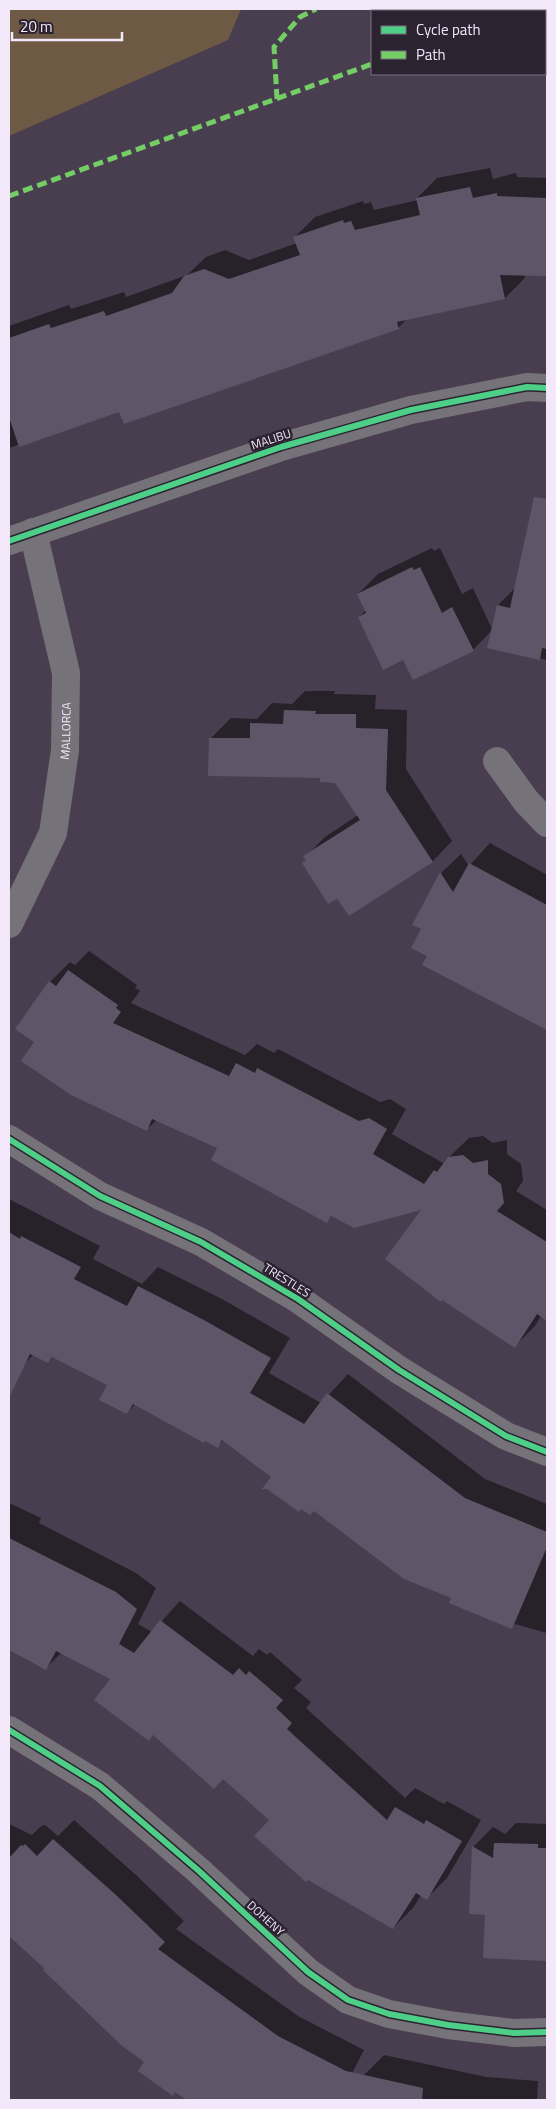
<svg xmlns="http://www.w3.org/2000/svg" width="556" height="2109" viewBox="0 0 556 2109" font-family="'Titillium Web',sans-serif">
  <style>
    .green { fill: #6e5a44 }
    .shadow { fill: #0007 }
    .building { fill: #5e5668 }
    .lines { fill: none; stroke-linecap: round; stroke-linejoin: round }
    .street { stroke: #767279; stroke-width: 28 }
    .quiet { stroke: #74ce65; stroke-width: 5; stroke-dasharray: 10 5; stroke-linecap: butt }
    .cycleway-casing { stroke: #2c2331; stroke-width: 9 }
    .cycleway { stroke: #4dcf88; stroke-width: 6 }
    .labels { text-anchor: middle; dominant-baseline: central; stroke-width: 5; stroke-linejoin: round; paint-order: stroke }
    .street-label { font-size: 12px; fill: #f3e7fa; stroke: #2c2331 }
  </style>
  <rect width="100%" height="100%" fill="#493e4f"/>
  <polygon class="green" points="9,9 241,9 228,40 9,136"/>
  <g class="shadow">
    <polygon points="490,168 493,179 516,173 517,177 547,178 547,275 524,274 525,278 505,298 408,318 398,328 120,410 9,448 9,326 69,305 71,309 124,292 126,297 187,275 206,257 225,250 249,260 297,243 295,237 315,217 363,201 364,204 371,202 374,210 418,200 417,198 437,178"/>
    <polygon points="546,522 547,660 488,647 492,630 473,650 404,658 359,617 366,610 358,594 378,574 432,548 434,551 440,548 462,594 473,588 492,629 498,605 516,587"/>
    <polygon points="305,691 335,691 334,694 376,695 375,709 407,710 406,769 452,841 433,861 349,915 305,857 325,837 358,815 336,781 211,738 231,718 257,719 272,703 292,704"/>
    <polygon points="490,843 547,875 547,1019 541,1025 429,956 422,929 414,924 441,873 461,854 469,866"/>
    <polygon points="89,951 137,985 135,988 140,991 131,1003 245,1055 257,1044 274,1053 278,1049 380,1102 390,1099 406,1109 392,1134 443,1163 469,1138 483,1136 493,1143 507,1140 507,1154 521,1164 523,1181 516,1191 547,1210 547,1319 541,1316 535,1326 515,1346 424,1208 333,1215 327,1221 219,1148 157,1120 147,1129 36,1042 50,982 70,962 75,965"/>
    <polygon points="9,1199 100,1246 93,1259 142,1284 158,1267 222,1299 290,1338 269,1373 321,1403 348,1374 485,1479 547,1504 547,1633 515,1624 512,1627 453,1597 273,1477 224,1440 217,1446 135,1404 127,1413 108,1384 53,1357 48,1362 34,1354 25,1363 9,1355"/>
    <polygon points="9,1503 41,1518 39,1523 136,1573 156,1588 138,1624 152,1632 180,1601 253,1656 259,1649 267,1655 270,1652 302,1680 294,1688 311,1702 306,1708 405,1798 415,1788 444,1804 447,1801 481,1820 447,1878 427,1898 421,1895 413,1908 393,1928 224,1778 154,1734 149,1740 112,1678 62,1652 46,1668 9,1649"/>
    <polygon points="74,1820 136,1875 184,1921 176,1929 298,2016 364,2050 338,2100 189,2100 176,2091 173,2095 146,2062 9,1934 9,1824 32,1835 41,1826 45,1825 58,1836"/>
    <polygon points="516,1823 547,1824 547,1941 529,1959 487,1913 473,1847 493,1827 505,1834"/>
    <polygon points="384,2055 486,2077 538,2081 537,2100 360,2100 364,2075"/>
  </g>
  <g class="building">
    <polygon points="470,187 473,198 497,193 497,196 547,198 547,276 500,275 505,299 397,322 399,329 124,424 119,412 19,447 9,417 9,338 49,324 51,328 104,311 106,316 172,293 184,276 204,269 229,279 300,255 293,237 343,220 344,223 351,221 355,230 420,215 416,198"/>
    <polygon points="534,497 547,499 547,649 542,648 540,660 487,648 497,605 510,608"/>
    <polygon points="412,567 414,570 420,567 442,613 452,607 474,651 413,680 403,660 383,670 358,617 366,613 357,594"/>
    <polygon points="284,710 316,711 315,714 356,714 356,728 388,729 386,790 433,862 349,916 337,899 328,904 302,863 306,860 303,856 360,820 335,783 320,782 320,778 208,776 209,738 250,738 250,723 283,724"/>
    <polygon points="469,863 547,905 547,1030 422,965 427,956 411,948 421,929 412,925 440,872 453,892"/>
    <polygon points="68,970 118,1005 116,1008 121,1012 113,1023 229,1076 236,1063 255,1073 257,1068 359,1121 369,1118 387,1129 373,1154 424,1184 434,1170 437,1172 448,1157 463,1155 473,1163 488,1160 488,1174 501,1184 504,1203 497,1211 547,1242 547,1321 537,1314 515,1348 442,1300 441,1302 385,1259 421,1210 354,1228 331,1216 327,1223 211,1160 217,1148 152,1119 147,1131 71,1095 21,1061 34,1042 15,1029 49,981 56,986"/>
    <polygon points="9,1232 20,1239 21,1236 81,1267 74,1279 127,1306 138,1286 202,1319 271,1358 250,1393 304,1424 327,1393 465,1498 547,1532 547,1547 512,1629 449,1603 451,1598 404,1579 314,1511 310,1515 301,1509 299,1512 267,1489 262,1489 271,1477 222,1440 218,1448 205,1441 204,1443 133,1404 127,1414 99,1400 107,1385 52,1357 48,1363 30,1354 9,1398"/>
    <polygon points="9,1538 116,1592 137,1609 119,1644 134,1653 160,1620 233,1675 239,1668 246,1675 249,1671 283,1700 276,1708 292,1723 287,1729 387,1820 395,1807 424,1824 426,1820 462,1841 427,1900 416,1893 393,1929 308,1880 306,1882 254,1836 269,1820 223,1779 214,1789 153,1735 149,1741 94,1700 110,1679 56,1651 46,1670 9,1650"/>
    <polygon points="53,1839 116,1895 165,1942 158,1949 278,2036 346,2071 423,2088 422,2100 187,2100 175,2092 173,2096 138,2071 144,2062 121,2045 43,1970 44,1968 9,1936 9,1858 21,1845 23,1846 25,1844 37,1856"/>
    <polygon points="494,1843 538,1844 538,1848 547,1848 547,1961 483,1958 485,1915 469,1914 472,1846 493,1858"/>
  </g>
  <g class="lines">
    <g class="street">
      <polyline points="9,541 281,447 411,410 527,387 547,388"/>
      <polyline points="497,761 526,801 547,823"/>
      <path id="s1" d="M9 924 53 833 65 750 66 673 33 532"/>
      <polyline points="9,1139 100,1196 201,1242 298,1299 399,1370 506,1436 547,1452"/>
      <polyline points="9,1730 100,1786 199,1871 308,1972 348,2000 389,2014 448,2025 514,2033 547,2032"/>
    </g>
    <g class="quiet">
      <polyline points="500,11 506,9"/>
      <polyline points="277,99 274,47 300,17 316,9"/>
      <polyline points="9,196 372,64"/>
    </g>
    <g class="cycleway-casing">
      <g id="cycleway">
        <polyline points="9,541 281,447 411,410 527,387 547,388"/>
        <polyline points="9,1139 100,1196 201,1242 298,1299 399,1370 506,1436 547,1452"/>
        <polyline points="9,1730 100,1786 199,1871 308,1972 348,2000 389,2014 448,2025 514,2033 547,2032"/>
      </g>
    </g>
    <use href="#cycleway" class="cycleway"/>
  </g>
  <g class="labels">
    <g class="street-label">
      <text transform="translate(271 439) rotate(-18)">MALIBU</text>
      <text stroke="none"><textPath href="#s1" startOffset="204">MALLORCA</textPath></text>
      <text transform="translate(287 1280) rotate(32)">TRESTLES</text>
      <text transform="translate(266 1918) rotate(42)">DOHENY</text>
    </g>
  </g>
  <rect width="556" height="2109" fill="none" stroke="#f3e7fa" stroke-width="20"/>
  <rect x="371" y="10" width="175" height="65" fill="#2c2331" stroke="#7c7181"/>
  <rect x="381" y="26" width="25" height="8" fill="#4dcf88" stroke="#7c7181"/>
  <text x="416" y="35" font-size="15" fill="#f3e7fa">Cycle path</text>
  <rect x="381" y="51" width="25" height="8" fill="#74ce65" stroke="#7c7181"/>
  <text x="416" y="60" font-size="15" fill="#f3e7fa">Path</text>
  <path d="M12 32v8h110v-8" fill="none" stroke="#f3e7fa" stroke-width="2.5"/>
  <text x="20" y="32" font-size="15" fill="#f3e7fa" stroke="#2c2331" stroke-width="4" paint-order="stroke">20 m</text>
</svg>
